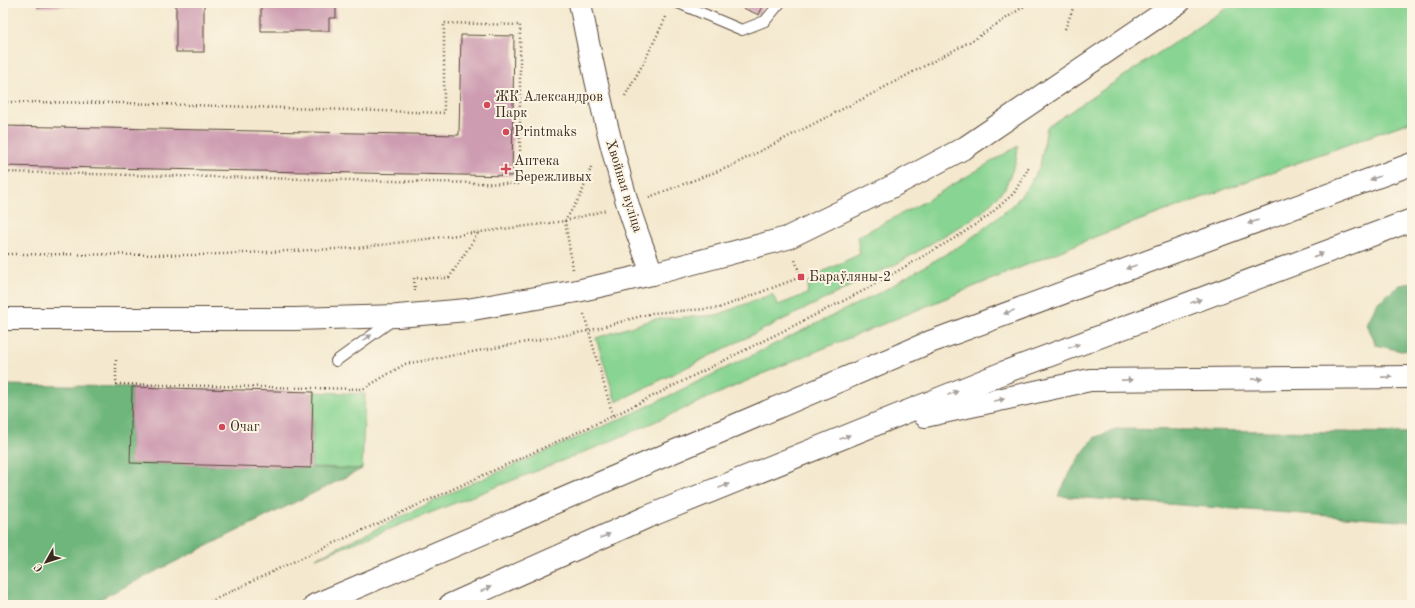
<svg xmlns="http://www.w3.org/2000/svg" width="1415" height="608" viewBox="0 0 1415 608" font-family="'Old Standard TT',serif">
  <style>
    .green { fill: #88d492; stroke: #627f58 }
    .forest { fill: #6eb67c; stroke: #54704d }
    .building { fill: #cd9cb1 }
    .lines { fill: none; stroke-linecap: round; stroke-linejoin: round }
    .service-casing { stroke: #574739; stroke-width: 12 }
    .tertiary-casing { stroke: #574739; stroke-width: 24 }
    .secondary-casing { stroke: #574739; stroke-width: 24 }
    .trunk-casing { stroke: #574739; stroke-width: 24 }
    .path { stroke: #574739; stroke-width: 2.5; stroke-dasharray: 1 3; stroke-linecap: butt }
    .service { stroke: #fff; stroke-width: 10 }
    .tertiary { stroke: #fff; stroke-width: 22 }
    .secondary { stroke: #fff; stroke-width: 22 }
    .trunk { stroke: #fff; stroke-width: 22 }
    .oneway { fill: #a79f9a }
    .poi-dot { fill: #d1495b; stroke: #fcf5e5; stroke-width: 1.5 }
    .labels { text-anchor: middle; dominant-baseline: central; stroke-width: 4; stroke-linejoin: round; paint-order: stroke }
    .poi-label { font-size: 14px; fill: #3b2a1e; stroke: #fcf5e5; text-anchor: start }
    .street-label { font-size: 14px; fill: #3b2a1e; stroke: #fcf5e5 }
  </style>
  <rect width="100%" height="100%" fill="#fcf5e5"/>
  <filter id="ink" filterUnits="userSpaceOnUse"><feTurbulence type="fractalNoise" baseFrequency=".025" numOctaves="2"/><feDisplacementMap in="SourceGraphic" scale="8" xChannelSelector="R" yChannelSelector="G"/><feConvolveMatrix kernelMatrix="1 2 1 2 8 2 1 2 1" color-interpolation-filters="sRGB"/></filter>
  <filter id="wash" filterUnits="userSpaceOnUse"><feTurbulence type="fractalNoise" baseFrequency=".012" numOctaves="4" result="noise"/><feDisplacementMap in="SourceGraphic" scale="16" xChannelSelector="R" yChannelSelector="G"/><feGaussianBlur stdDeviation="0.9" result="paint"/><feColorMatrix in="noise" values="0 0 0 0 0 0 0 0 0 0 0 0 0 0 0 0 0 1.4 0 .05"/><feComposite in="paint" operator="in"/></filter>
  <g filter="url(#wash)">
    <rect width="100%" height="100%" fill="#f4e9cf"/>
    <g class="green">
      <polygon points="1234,3 1412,3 1412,121 1097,236 776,368 602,445 316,558 457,490 634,413 881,292 963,244 995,220 1015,203 1029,185 1040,166 1047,127"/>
      <polygon points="1018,146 1016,161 1005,188 980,214 900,262 616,402 596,338 655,319 717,315 772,294 778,305 807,294 809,282 824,271 860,254 857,237 924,202"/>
      <polygon points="314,392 365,394 362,469 311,467"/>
    </g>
    <g class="forest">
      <polygon points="1412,283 1412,350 1401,351 1376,345 1367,324 1377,303 1400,285"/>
      <polygon points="3,385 132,387 130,463 362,469 88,605 3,605"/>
      <polygon points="1116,429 1412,433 1412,522 1058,496 1076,462 1094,438"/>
    </g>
    <g id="blocks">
      <g class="building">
        <polygon points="38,3 77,3 77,6 38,7"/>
        <rect x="176" y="3" width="28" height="49"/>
        <polygon points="261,3 336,3 336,18 329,18 329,31 261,31"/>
        <polygon points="732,3 764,3 759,15"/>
        <polygon points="461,35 514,36 512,176 3,166 3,126 459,135"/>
        <polygon points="132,387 313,392 311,468 130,463"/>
      </g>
    </g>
  </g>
  <g filter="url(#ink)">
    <use href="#blocks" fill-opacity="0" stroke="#574739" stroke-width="1"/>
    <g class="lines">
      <g class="service-casing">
        <g id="service">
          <polyline points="678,3 742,30 765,21 780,3"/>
          <polyline points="336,361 393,320"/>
        </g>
      </g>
      <g class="tertiary-casing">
        <path id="tertiary" d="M580 3C593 70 608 136 627 202 634 226 644 250 652 274"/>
      </g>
      <g class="secondary-casing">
        <polyline id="secondary" points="3,319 294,319 398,316 467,310 577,291 652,274 787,238 891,187 966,147 1178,3"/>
      </g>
      <g class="trunk-casing">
        <g id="trunk">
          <polyline points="925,416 1090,380 1412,377"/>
          <polyline points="315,605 930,342 1412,164"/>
          <polyline points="450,605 647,517 1005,372 1412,220"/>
        </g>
      </g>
      <g class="path">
        <polyline points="1065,29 1075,3"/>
        <polyline points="625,96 644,62 667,15"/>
        <polyline points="3,102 124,103 444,113 444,23 520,25 520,184 3,172"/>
        <polyline points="649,197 729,167 868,96 975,39 1029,3"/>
        <polyline points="3,254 199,255 357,248 565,221 606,210"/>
        <polyline points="573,269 565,221 581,195 592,165"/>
        <polyline points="415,291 414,278 449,278 478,233"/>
        <polyline points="584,314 613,416"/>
        <polyline points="116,360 116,384 363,389 405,364 588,331 652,313 719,308 801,277 795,260"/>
        <polyline points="203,605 282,567 613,416 863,291 960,235 988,216 1014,193 1030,165"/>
      </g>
      <use href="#service" class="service"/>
      <use href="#tertiary" class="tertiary"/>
      <use href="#secondary" class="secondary"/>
      <use href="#trunk" class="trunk"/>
    </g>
    <defs><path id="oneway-solid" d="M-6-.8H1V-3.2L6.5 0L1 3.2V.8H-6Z"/></defs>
    <g class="oneway">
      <use href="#oneway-solid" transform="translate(1375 178) rotate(160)"/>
      <use href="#oneway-solid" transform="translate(1253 222) rotate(160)"/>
      <use href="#oneway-solid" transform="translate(1318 255) rotate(-20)"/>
      <use href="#oneway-solid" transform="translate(1131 267) rotate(160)"/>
      <use href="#oneway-solid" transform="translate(1196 301) rotate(-20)"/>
      <use href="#oneway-solid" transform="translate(1009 312) rotate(160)"/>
      <use href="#oneway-solid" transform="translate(367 338) rotate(-36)"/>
      <use href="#oneway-solid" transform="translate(1074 346) rotate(-20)"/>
      <use href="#oneway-solid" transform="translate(1387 377) rotate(-1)"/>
      <use href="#oneway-solid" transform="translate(1257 379) rotate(-1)"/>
      <use href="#oneway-solid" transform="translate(1127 380) rotate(-1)"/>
      <use href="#oneway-solid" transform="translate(953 393) rotate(-22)"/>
      <use href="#oneway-solid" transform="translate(999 400) rotate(-12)"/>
      <use href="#oneway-solid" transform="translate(845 437) rotate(-22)"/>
      <use href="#oneway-solid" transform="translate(724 486) rotate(-22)"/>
      <use href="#oneway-solid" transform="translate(605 536) rotate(-24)"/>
      <use href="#oneway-solid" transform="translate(486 589) rotate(-24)"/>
    </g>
  </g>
  <g class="poi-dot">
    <circle cx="487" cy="105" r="4"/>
    <circle cx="506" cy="132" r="4"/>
    <path d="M504 163h4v4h4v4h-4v4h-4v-4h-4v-4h4z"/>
    <rect x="797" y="273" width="8" height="8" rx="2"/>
    <circle cx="222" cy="427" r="4"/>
  </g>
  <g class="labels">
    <g class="poi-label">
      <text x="495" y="97">ЖК Александров<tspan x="495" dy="16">Парк</tspan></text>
      <text x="514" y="132">Printmaks</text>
      <text x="514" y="161">Аптека<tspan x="514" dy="16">Бережливых</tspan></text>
      <text x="809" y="277">Бараўляны-2</text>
      <text x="230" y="427">Очаг</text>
    </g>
    <g class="street-label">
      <text transform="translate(624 186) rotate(73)">Хвойная вуліца</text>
    </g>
  </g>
  <rect width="1415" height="608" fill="none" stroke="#fcf5e5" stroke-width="16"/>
  <g transform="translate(46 562) rotate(231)" stroke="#fcf5e5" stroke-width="3" paint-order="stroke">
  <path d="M0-3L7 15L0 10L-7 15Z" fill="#3b2a1e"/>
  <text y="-6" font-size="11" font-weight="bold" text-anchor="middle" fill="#3b2a1e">С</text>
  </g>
</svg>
